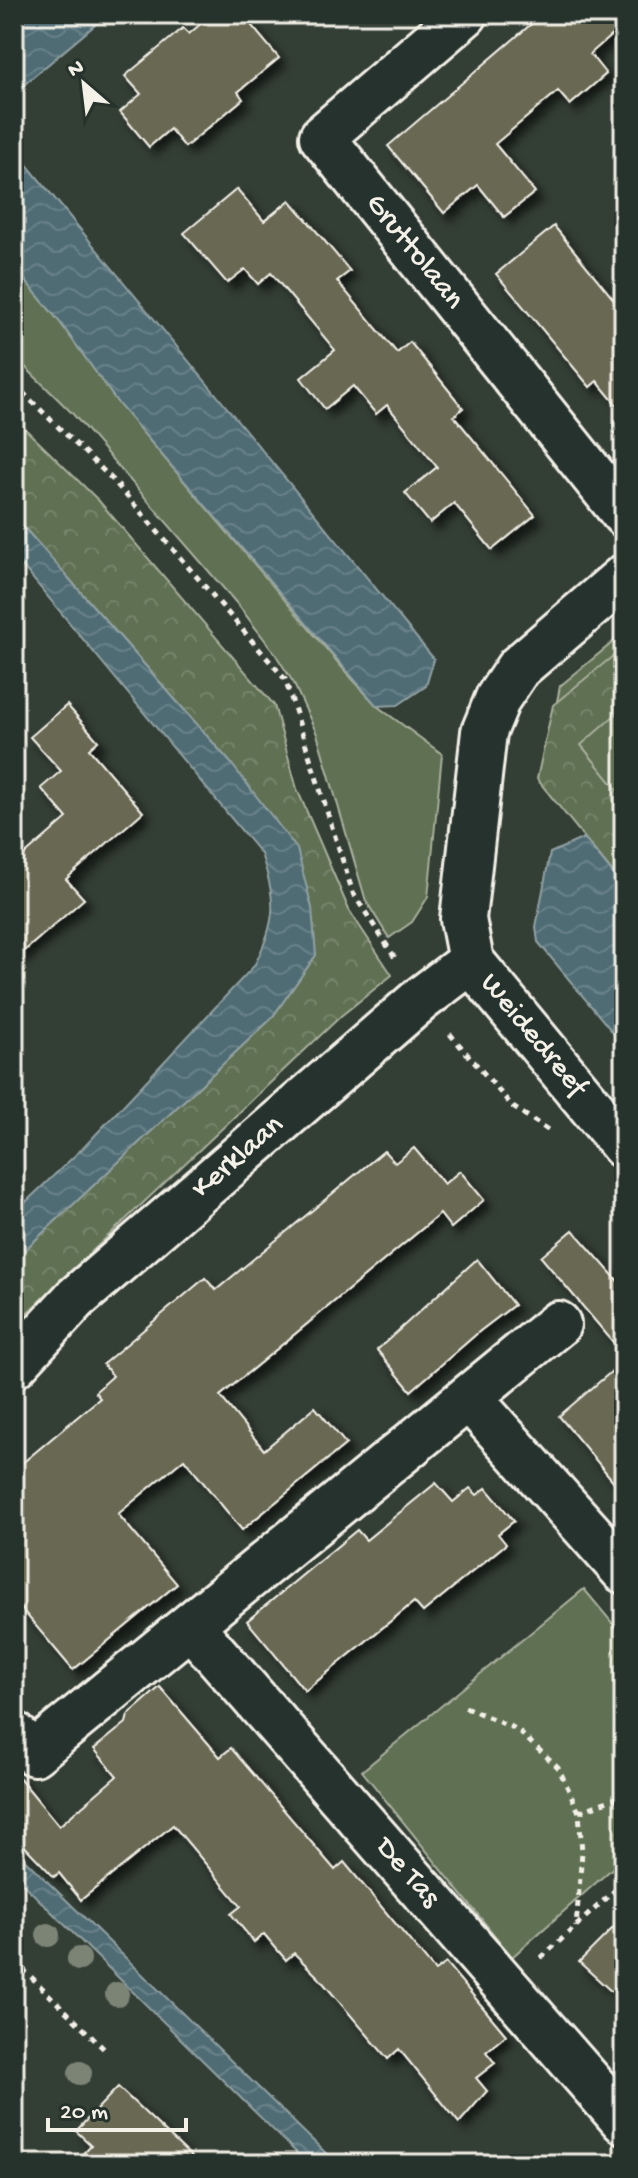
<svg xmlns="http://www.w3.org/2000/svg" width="638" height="2178" viewBox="0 0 638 2178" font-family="'Gochi Hand',sans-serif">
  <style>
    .grass { fill: #5f7052; stroke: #aab09d; stroke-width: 2 }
    .forest { fill: url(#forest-crowns); stroke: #aab09d; stroke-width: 2 }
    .water { fill: url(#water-waves); stroke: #91a1a3; stroke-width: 2 }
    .building { fill: #686853; stroke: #f4f1e8; stroke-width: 2; filter: url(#shadow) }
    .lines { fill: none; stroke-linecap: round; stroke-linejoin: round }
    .street-casing { stroke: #f4f1e8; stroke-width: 50 }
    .path { stroke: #f4f1e8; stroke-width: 5; stroke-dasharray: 6 6; stroke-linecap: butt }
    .street { stroke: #26332d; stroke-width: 44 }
    .tree { fill: #7c8476 }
    .labels { text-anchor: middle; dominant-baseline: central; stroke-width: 8; stroke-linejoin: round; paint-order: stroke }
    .street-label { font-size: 30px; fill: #f4f1e8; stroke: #26332d }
  </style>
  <defs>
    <pattern id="forest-crowns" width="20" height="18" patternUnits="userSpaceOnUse" patternTransform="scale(2)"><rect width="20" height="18" fill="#5f7052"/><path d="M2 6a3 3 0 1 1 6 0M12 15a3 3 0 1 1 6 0" fill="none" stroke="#77856b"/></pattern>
    <pattern id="water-waves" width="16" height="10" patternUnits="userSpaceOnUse" patternTransform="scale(2)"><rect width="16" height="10" fill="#4f6c75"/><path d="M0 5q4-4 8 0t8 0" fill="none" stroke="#698189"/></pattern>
    <filter id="shadow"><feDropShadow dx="7" dy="7" stdDeviation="4" flood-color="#0009"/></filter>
  </defs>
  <rect width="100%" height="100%" fill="#333e35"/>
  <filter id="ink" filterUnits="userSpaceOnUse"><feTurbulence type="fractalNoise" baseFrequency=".0125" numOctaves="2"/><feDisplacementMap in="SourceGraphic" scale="16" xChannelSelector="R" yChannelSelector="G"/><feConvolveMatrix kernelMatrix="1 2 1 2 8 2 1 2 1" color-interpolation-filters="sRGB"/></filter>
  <g filter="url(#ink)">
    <g class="grass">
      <polygon points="14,267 59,321 120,406 346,672 377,706 442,754 428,897 412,922 389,938 366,901 317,734 293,682 274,652 238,605 72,413 14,356"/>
      <polygon points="624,633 624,859 545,762 560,686"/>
      <polygon points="584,1589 624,1637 624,1858 512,1957 362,1771"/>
    </g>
    <g class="forest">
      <polygon points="14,418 99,501 274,705 297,789 349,910 392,975 342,1015 14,1325 14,1260 271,1019 316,955 230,762 14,516"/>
      <polygon points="624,647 624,707 581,745 624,798 624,887 537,779 553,705"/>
    </g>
    <g class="water">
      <polygon points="14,14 108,14 14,93"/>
      <polygon points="14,149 434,659 426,686 398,705 377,706 120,406 59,321 14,267"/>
      <path d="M14 516 230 762 297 849 312 908 316 955 271 1019 14 1260V1213L85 1146 254 966C277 921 277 901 261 854L14 556Z"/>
      <polygon points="584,838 624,887 624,1046 538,942 536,927 550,853"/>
      <polygon points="14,1849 337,2164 308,2164 14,1875"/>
    </g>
    <g class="building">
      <polygon points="212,14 242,14 279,58 238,92 243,99 185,147 170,129 149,147 120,112 141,94 125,76 183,28 189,34"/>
      <polygon points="543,14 624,14 624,24 590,54 606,74 570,105 558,91 495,144 535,192 504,217 478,185 444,213 388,146"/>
      <polygon points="237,189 264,221 290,200 350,271 337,281 397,353 410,342 463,408 454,416 535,515 492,550 454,503 430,523 405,493 437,467 387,405 376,414 353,386 325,409 301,378 335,350 271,273 258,284 245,269 227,283 184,233"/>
      <polygon points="554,226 624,312 624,414 597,381 590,387 496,274"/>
      <polygon points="67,705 98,741 89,749 143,812 66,879 84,899 14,960 14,864 67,818 41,788 61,771 30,737"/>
      <polygon points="414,1148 444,1184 460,1171 484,1200 451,1228 440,1214 220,1396 264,1450 315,1407 346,1444 242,1530 184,1459 118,1514 177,1584 73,1670 14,1600 14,1470 100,1398 95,1392 113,1376 103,1364 205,1278 216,1290 384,1151 395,1163"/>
      <polygon points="573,1230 624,1288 624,1355 541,1257"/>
      <polygon points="477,1259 514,1305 480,1331 411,1391 377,1350"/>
      <polygon points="624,1361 624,1494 559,1416"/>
      <polygon points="436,1483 453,1502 470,1488 477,1495 486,1488 514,1521 498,1534 506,1544 423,1612 414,1602 305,1691 247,1621 357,1530 366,1540"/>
      <polygon points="160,1687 220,1757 231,1748 335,1870 344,1862 435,1971 446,1963 506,2035 486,2052 495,2063 476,2078 487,2091 459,2123 399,2049 388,2059 319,1978 294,1953 286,1960 264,1934 254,1942 231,1914 241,1906 173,1825 81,1900 59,1873 54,1877 14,1835 14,1771 59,1826 117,1776 94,1749 126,1723 128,1715"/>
      <polygon points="624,1917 624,2003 579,1962"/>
      <polygon points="118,2087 199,2164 73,2164 91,2145 76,2131"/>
    </g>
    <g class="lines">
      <g class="street-casing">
        <g id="street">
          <path id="s1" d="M465 14 322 137 624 514"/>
          <path id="s2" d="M624 577 518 668 498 698 484 732 463 919 471 961 624 1146"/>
          <path id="s3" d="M14 1365 75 1299 421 999 471 961"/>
          <polyline points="469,1398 624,1571"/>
          <path id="s4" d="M191 1626 624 2121"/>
          <polyline points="14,1734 34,1753 558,1324"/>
        </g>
      </g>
      <g class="path">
        <polyline points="14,384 112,479 285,679 353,893 397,961"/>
        <polyline points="450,1034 513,1107 551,1132"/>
        <polyline points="465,1707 516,1729 558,1767 579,1812 582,1852 576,1927"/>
        <polyline points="579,1812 613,1799 624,1798"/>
        <polyline points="541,1958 624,1882"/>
        <polyline points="14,1960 104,2049"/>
      </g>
      <use href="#street" class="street"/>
    </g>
    <g class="tree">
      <circle cx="48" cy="1935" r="12"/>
      <circle cx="79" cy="1959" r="12"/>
      <circle cx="117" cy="1994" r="12"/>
      <circle cx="80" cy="2073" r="12"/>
    </g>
  </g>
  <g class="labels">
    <g class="street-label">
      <text stroke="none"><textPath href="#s1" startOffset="336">Gruttolaan</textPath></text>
      <text stroke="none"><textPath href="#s2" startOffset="540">Weidedreef</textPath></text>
      <text stroke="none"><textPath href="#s3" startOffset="306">Kerklaan</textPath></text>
      <text stroke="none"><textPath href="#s4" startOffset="328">De Tas</textPath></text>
    </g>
  </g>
  <rect width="638" height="2178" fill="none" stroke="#26332d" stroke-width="48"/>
  <rect x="24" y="24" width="590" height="2130" fill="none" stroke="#f4f1e8" stroke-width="3" filter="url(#ink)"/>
  <g transform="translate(84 84) rotate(332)" stroke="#26332d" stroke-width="6" paint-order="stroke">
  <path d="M0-6L14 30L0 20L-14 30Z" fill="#f4f1e8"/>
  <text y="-12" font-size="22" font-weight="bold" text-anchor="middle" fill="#f4f1e8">N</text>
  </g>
  <path d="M48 2118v12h138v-12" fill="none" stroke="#f4f1e8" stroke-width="4"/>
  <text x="60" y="2118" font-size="24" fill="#f4f1e8" stroke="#26332d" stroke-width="6" paint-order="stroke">20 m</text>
</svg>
